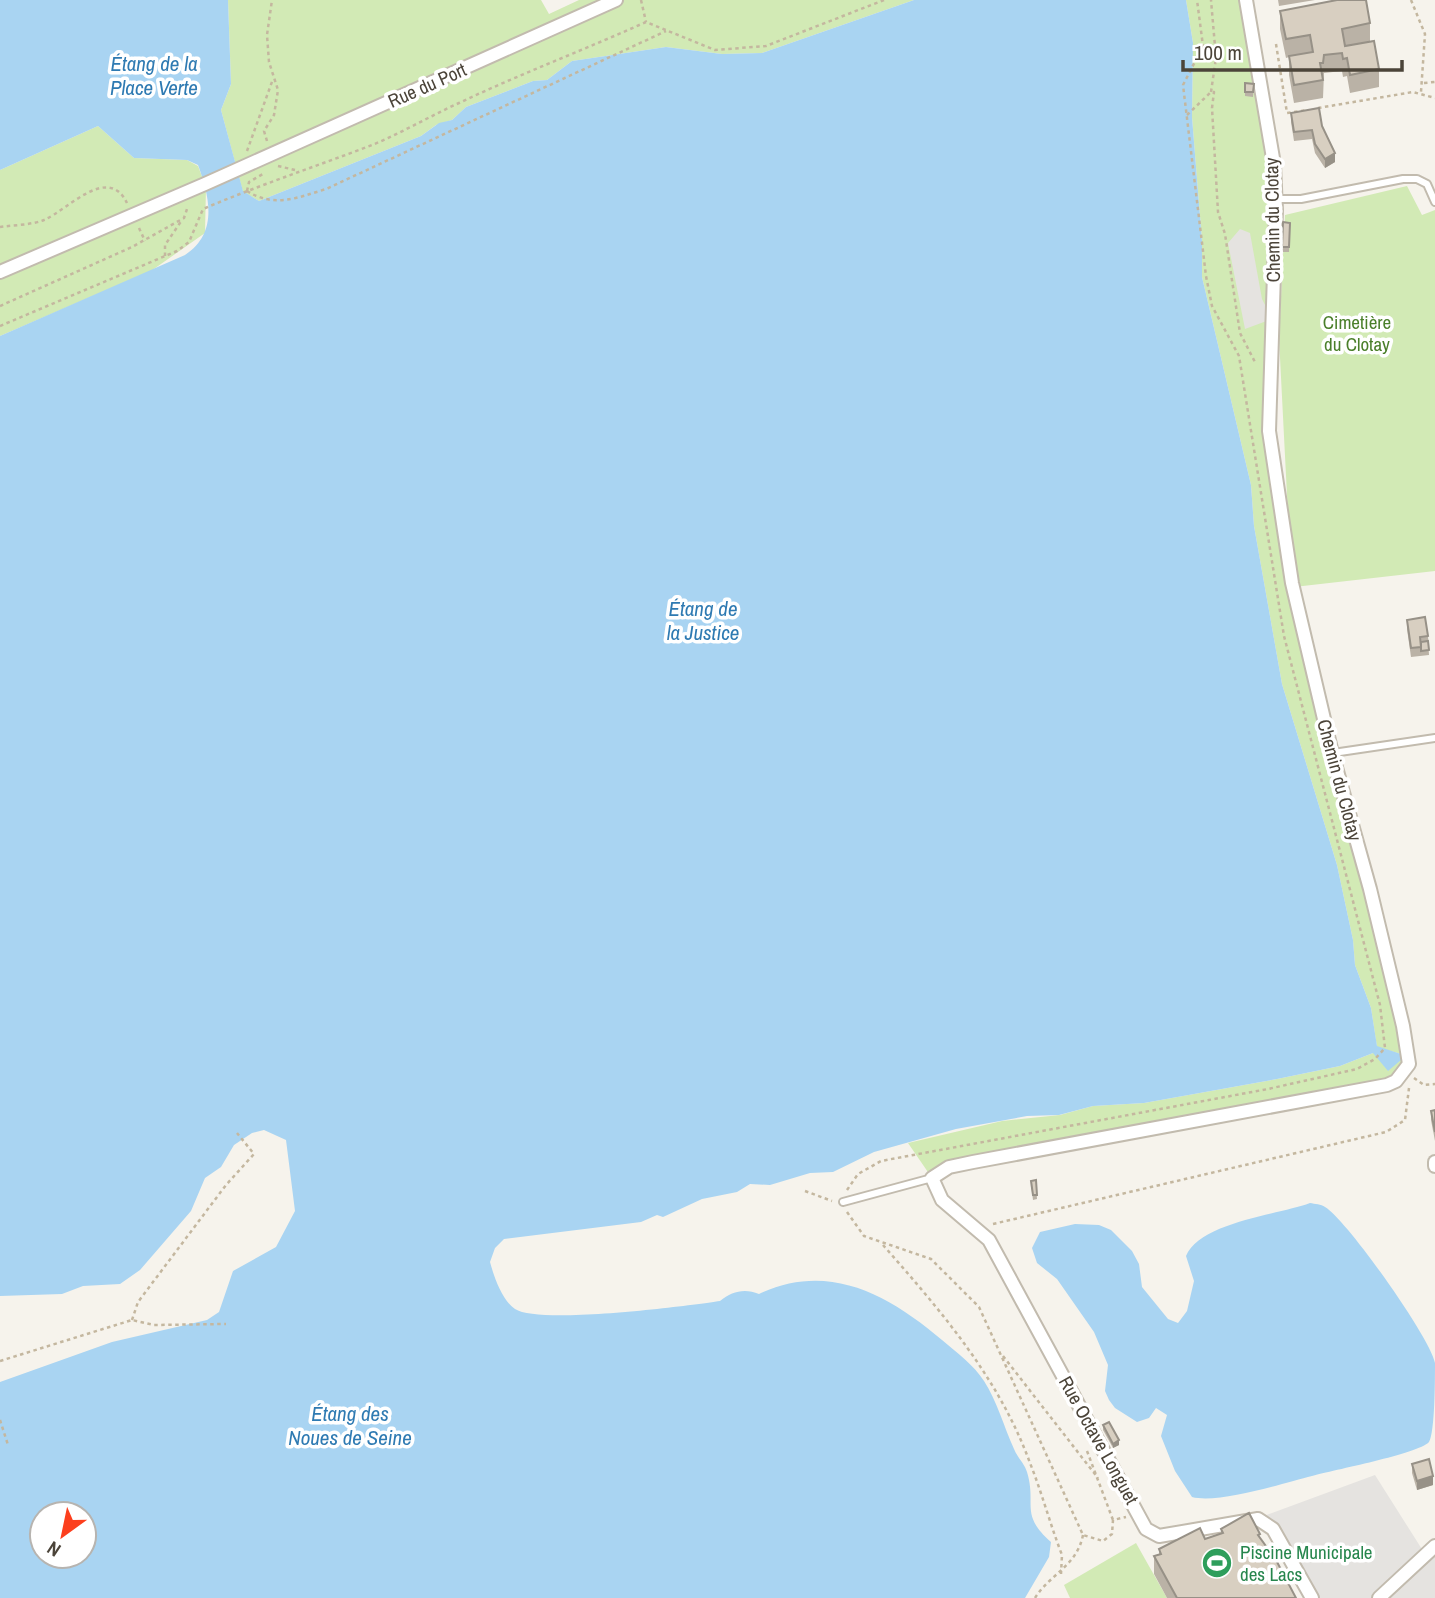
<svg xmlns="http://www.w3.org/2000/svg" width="1435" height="1598" viewBox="0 0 1435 1598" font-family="'Archivo Narrow',sans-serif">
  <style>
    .green { fill: #d2eab5 }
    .parking { fill: #e5e3e0 }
    .water { fill: #a9d4f2; fill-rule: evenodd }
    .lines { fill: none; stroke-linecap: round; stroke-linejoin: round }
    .service-casing { stroke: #c2bbae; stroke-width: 10 }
    .minor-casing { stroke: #c2bbae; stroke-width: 16 }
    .path { stroke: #c4b79f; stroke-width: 2.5; stroke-dasharray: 3.5 3.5; stroke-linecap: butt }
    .service { stroke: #fff; stroke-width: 6 }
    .minor { stroke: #fff; stroke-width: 12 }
    .wall { fill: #bab2a6 }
    .shaded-wall { fill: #979187 }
    .building { fill: #d8cfc1; stroke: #979187; stroke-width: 2 }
    .labels { text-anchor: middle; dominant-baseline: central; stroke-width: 7; stroke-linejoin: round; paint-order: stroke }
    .street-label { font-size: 19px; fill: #4b4439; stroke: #fff }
    .park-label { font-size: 19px; fill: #4a7f2a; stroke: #fff }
    .leisure-label { font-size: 19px; fill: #27864d; stroke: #fff; text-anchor: start }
    .water-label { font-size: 21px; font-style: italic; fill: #2e7ab2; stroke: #fff }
  </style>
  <rect width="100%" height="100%" fill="#f6f3ec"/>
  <g class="green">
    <polygon points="228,0 541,0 549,14 579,0 914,0 762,53 722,54 666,47 572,61 547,80 533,81 466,107 452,120 436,125 421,136 259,201 243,192 221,110 231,84"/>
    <polygon points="1186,0 1246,0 1274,164 1269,431 1290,554 1279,338 1285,215 1407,186 1422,215 1435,210 1435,571 1294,587 1409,1053 1396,1081 973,1162 932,1178 908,1143 1002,1121 1060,1115 1093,1106 1144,1103 1277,1079 1340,1066 1373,1053 1401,1054 1377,1047 1371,1008 1355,965 1353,940 1337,865 1282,684 1254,526 1251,485 1202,277 1202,241 1192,117 1193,43"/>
    <polygon points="98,126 134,158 187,160 198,166 206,187 205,233 151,271 0,336 0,170"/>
    <polygon points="1136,1543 1167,1598 1070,1598 1064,1585"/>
  </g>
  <g class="parking">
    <polygon points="1240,229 1250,233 1262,299 1272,319 1245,329 1228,243"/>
    <polygon points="1375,1475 1425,1554 1435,1546 1435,1598 1314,1598 1261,1517"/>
  </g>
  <g class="water">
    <path d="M0 0H228L231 84 221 110 243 191 259 201 421 136 439 123 452 120 466 107 533 81 547 80 572 61 666 47 722 54 762 53 914 0H1186L1193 43 1192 117 1202 241V277L1251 485 1254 526 1282 684 1337 865 1353 940 1355 965 1371 1008 1377 1046 1401 1054V1060L1388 1071 1373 1053 1340 1066 1277 1079 1144 1103 1093 1106 1059 1115 1027 1116 956 1129 874 1152 833 1172 810 1173 770 1185 750 1184 737 1192 702 1199 663 1217 657 1215 641 1222 504 1239 495 1248 490 1262C494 1277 502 1300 515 1309 539 1325 687 1306 720 1301 732 1291 745 1288 759 1294 828 1261 888 1294 942 1340 956 1352 974 1365 984 1381 997 1401 1004 1427 1014 1449 1017 1457 1025 1464 1027 1472 1037 1505 1019 1514 1051 1542L1049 1557 1025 1598H0V1382L112 1342 207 1320 219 1312 233 1271 276 1247 295 1211 286 1140 264 1130 252 1133 234 1145 221 1167 205 1178 191 1211 140 1270 120 1284 83 1286 62 1294 0 1296V336L185 255C218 233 210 198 198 165L187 160 134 158 98 126 0 170ZM42 1514H84V1556H42Z"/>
    <path d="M1310 1203C1315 1204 1321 1204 1325 1207 1347 1220 1431 1339 1435 1363 1435 1377 1435 1433 1429 1442 1418 1454 1333 1470 1312 1476 1284 1483 1219 1504 1192 1497L1175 1471 1161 1436 1167 1415 1156 1408 1149 1418 1137 1422 1115 1408 1109 1400 1105 1391 1108 1365 1094 1332 1057 1279 1037 1263 1032 1248 1040 1232 1075 1224 1099 1225 1111 1230 1132 1251 1139 1264 1142 1287 1168 1319 1178 1323 1187 1311 1194 1281 1186 1256C1200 1222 1278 1215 1310 1203Z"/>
  </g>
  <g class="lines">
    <g class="service-casing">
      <g id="service">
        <polyline points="1275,199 1301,199 1403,179 1417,179 1427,184 1435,202"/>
        <polyline points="1333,753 1435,738"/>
        <polyline points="843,1202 932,1178"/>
      </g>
    </g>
    <g class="minor-casing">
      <g id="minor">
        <polyline points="1246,0 1274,164 1276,210 1269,431 1292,583 1332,753 1370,889 1403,1026 1409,1064 1396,1081 1387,1085 973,1162 949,1167 932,1178 942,1200 989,1240 1146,1529 1159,1536 1258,1519 1273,1529 1312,1598"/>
        <polyline points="0,272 205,184 616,0"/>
        <polyline points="1435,1162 1435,1166"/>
        <polyline points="1379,1598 1435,1546"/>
      </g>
    </g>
    <g class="path">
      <polyline points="641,0 646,22"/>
      <polyline points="1411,0 1425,34 1421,92"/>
      <polyline points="1276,44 1287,113 1308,110"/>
      <polyline points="1424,83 1435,82"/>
      <polyline points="1211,92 1216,58 1211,0"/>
      <polyline points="1318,108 1413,92 1435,98"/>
      <polyline points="1187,115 1211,92 1214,92 1212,108 1218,212 1225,234 1240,333 1256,364"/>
      <polyline points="267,141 264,131 274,115 278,90 269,62 267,35 272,0"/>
      <polyline points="247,151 273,79"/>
      <polyline points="278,166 295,170"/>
      <path d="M247 191C274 208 297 198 326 189L666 31"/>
      <polyline points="247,191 249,182 263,174"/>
      <path d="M0 227C14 225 31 225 44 220 69 209 108 164 127 203"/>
      <polyline points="139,228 145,241"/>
      <polyline points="165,256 165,245 182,220"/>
      <polyline points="0,306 132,247 184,218 188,206"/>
      <path d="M0 326 177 251 189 242 203 209C257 186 311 168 367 147 398 135 428 117 459 103 520 74 584 50 646 22L715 50 766 46 884 0"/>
      <polyline points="1414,1078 1424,1085 1435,1084"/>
      <polyline points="847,1190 858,1174 881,1161 1268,1089 1357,1069 1375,1059 1385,1048 1380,1005 1284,636 1239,356 1212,306 1206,276 1183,85 1203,46 1197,0"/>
      <polyline points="805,1191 832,1201"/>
      <polyline points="847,1212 864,1236 931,1259 979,1307 1083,1535 1103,1541 1112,1534 1113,1520 1126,1517"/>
      <polyline points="993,1224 1386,1132 1405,1120 1409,1088"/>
      <path d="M883 1245C941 1311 999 1378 1030 1463 1042 1493 1050 1524 1062 1555L1061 1574"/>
      <polyline points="132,1320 138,1302 226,1185 254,1154 237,1133"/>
      <polyline points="1003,1356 1098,1478"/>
      <polyline points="0,1361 132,1320 154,1325 226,1324"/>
      <polyline points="0,1420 8,1445"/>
      <polyline points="1087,1451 1113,1520"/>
      <path d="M1035 1598C1050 1574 1077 1566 1083 1535"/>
    </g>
    <use href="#service" class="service"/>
    <use href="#minor" class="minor"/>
  </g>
  <g class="wall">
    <polygon points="1278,0 1315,0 1279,6"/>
    <polygon points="1280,11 1370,23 1370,41 1379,69 1379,87 1350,93 1347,76 1343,77 1342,71 1324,73 1323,98 1294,103 1289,75 1289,57 1286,58 1280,29"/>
    <polygon points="1245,83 1254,84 1253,97 1245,96"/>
    <polygon points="1291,113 1322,126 1335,162 1325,168 1315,153 1312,139 1294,141 1291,122"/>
    <polygon points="1283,222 1290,223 1289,252 1282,252"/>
    <polygon points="1407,620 1428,636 1429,655 1411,657 1407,629"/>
    <polygon points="1435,1110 1435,1141 1431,1120 1431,1111"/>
    <polygon points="1036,1180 1037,1199 1033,1200 1031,1185"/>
    <polygon points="1103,1425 1119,1445 1113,1448 1103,1430"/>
    <polygon points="1412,1464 1433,1485 1417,1490 1412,1473"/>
    <polygon points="1221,1529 1260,1538 1271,1559 1296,1598 1167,1598 1154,1574 1154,1556 1159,1554 1159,1549 1205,1539 1221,1534"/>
  </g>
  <g class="shaded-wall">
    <polygon points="1335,153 1335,162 1325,168 1325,159"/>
    <polygon points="1119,1440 1119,1445 1113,1448 1113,1444"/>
    <polygon points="1433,1476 1433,1485 1417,1490 1417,1481"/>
  </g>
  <g class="building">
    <polygon points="1337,0 1366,0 1370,23 1342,29 1345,46 1374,41 1379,69 1350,75 1347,58 1343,59 1342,53 1324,55 1323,63 1320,63 1323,80 1294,85 1289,56 1313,52 1310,35 1286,39 1280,11"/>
    <polygon points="1245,83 1254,84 1253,92 1245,92"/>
    <polygon points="1319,108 1322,126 1335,153 1325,159 1315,144 1312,130 1294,132 1291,113"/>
    <polygon points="1283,222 1290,223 1289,247 1282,247"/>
    <polygon points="1425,617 1428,636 1420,637 1421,647 1411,648 1407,620"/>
    <polygon points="1428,641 1429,650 1421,651 1421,642"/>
    <polygon points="1435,1110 1435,1132 1431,1111"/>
    <polygon points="1036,1180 1037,1195 1033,1195 1031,1181"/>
    <polygon points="1109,1422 1119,1440 1113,1444 1103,1425"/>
    <polygon points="1429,1459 1433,1476 1417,1481 1412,1464"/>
    <polygon points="1249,1513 1260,1534 1258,1535 1271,1553 1268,1554 1273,1561 1276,1560 1296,1598 1177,1598 1154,1556 1161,1554 1159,1549 1200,1528 1205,1539 1223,1533 1221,1529"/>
  </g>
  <defs>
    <g id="stadium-disc" transform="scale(1.575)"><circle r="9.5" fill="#2e9e5b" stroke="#fff"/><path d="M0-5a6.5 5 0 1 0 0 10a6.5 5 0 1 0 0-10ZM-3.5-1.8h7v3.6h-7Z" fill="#fff"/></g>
  </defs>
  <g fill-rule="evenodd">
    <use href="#stadium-disc" x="1217" y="1563"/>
  </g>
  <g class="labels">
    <g class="street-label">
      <text transform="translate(427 85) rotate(-24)">Rue du Port</text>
      <text transform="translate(1272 220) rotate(-91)">Chemin du Clotay</text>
      <text transform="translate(1340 780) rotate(75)">Chemin du Clotay</text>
      <text transform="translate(1099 1440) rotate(61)">Rue Octave Longuet</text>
    </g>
    <g class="park-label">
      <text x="1357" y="322">Cimetière<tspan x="1357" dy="22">du Clotay</tspan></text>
    </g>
    <g class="leisure-label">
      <text x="1240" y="1552">Piscine Municipale<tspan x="1240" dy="22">des Lacs</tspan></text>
    </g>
    <g class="water-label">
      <text x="154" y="63">Étang de la<tspan x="154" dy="24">Place Verte</tspan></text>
      <text x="703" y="608">Étang de<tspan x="703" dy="24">la Justice</tspan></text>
      <text x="350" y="1413">Étang des<tspan x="350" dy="24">Noues de Seine</tspan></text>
    </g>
  </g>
  <g transform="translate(63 1535) rotate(213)"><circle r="33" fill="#ffffff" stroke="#b7b4b0" stroke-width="2"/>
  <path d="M0-5L12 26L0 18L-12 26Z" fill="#fc3f1d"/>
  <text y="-10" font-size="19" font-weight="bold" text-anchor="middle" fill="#4b4439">N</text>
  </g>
  <path d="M1183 60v10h219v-10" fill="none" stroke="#4b4439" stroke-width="3.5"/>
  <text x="1194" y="60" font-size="21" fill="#4b4439" stroke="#ffffff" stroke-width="5" paint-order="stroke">100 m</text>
</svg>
